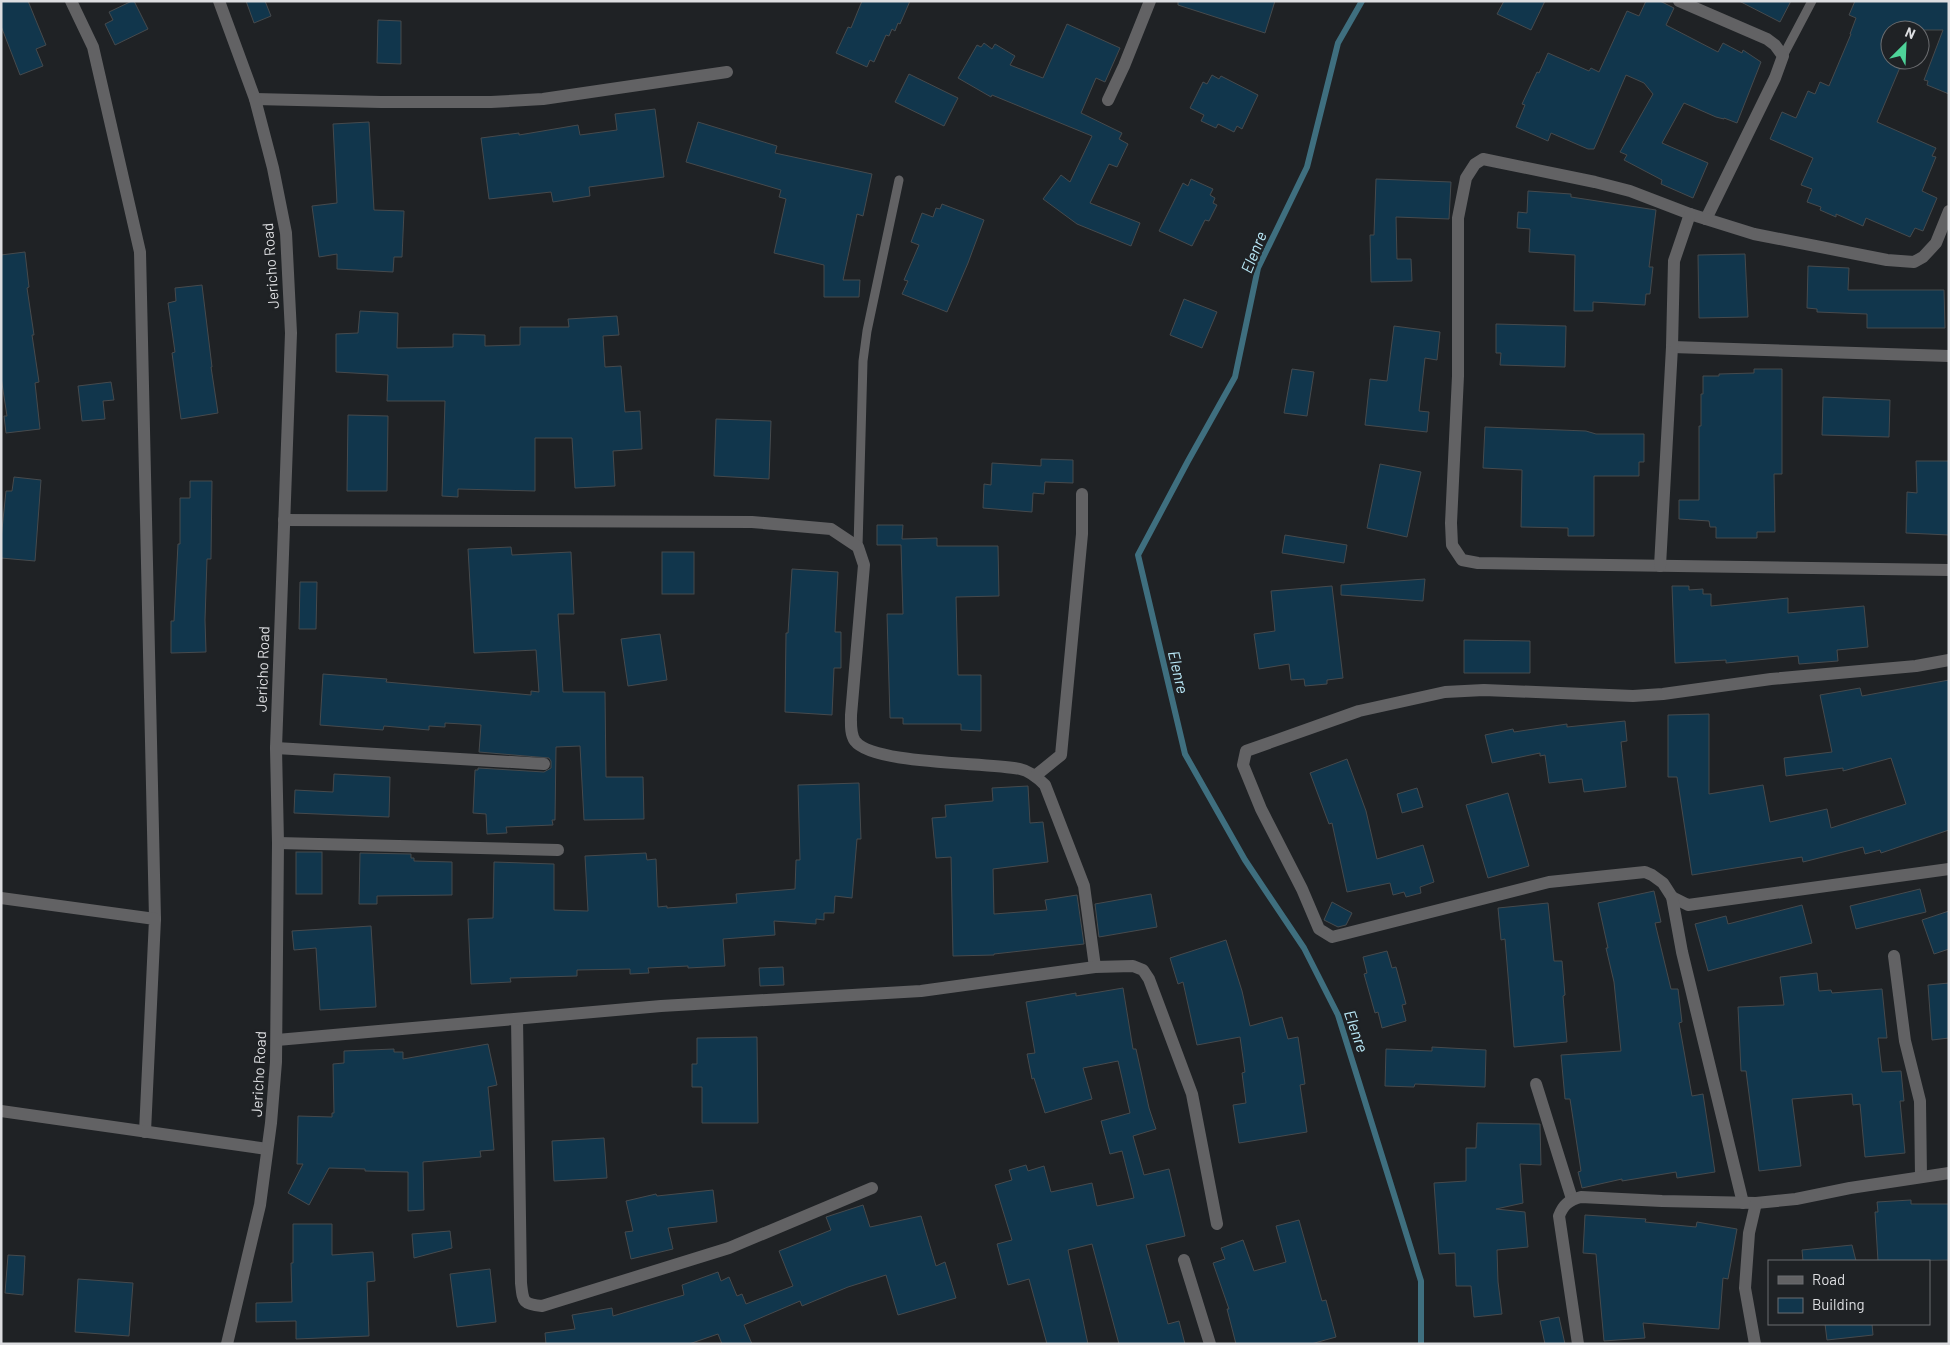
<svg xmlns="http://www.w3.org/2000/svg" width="1950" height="1345" viewBox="0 0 1950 1345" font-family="Barlow,sans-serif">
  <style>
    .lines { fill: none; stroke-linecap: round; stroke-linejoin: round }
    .stream { stroke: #3f6f7f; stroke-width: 6 }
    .building { fill: #11364c; stroke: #464a4d }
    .service { stroke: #626264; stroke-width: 9 }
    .minor { stroke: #626264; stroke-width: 12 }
    .tertiary { stroke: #626264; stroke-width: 12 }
    .labels { text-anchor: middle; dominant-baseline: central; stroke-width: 5; stroke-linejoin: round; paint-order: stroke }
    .street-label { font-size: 15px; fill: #dddee1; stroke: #1f2225 }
    .water-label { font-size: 16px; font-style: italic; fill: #bae9f8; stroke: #1f2225 }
  </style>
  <rect width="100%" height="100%" fill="#1f2225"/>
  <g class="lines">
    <polyline class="stream" points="1362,1 1338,43 1307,167 1258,268 1235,377 1188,461 1138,555 1185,754 1245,860 1304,948 1338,1015 1421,1281 1421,1344"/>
  </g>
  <g class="building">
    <polygon points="1,1 28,1 46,45 36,49 43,66 20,75 1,26"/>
    <polygon points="132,1 134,1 148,29 115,45 105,24 113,20 109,12"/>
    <polygon points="246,1 265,1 271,16 254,23"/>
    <polygon points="862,1 910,1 900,24 898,23 895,31 892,29 889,36 886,35 874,62 870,60 867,67 836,53 848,27 851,28"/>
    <polygon points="1178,1 1275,1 1265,33 1178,5"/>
    <polygon points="1504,1 1545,1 1531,30 1497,14"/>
    <polygon points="1646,1 1660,1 1674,8 1666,25 1718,52 1723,43 1742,53 1743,50 1761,62 1737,123 1724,118 1724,119 1716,117 1684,103 1662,143 1708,163 1693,198 1661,184 1662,180 1624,160 1627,155 1620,152 1653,94 1644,83 1626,75 1594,149 1588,149 1551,133 1548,141 1516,127 1525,105 1522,104 1537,72 1539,73 1548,53 1589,71 1591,68 1599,72 1627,11 1639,16"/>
    <polygon points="1739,1 1791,1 1780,22"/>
    <polygon points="1855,1 1949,1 1949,94 1927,85 1928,81 1924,80 1943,30 1890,30 1890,60 1901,65 1877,122 1936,148 1932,156 1936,157 1922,191 1937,198 1923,231 1915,228 1910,237 1866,218 1863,226 1836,214 1836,217 1820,210 1821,207 1807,202 1812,189 1801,185 1813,158 1770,139 1782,112 1796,118 1808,91 1815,94 1820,82 1829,86 1851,34 1850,34 1856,18 1849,15"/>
    <polygon points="378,20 401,21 401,64 377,63"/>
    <polygon points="1067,24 1120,48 1105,82 1096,78 1081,113 1122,133 1119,139 1128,144 1117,167 1109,164 1090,203 1140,223 1131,246 1077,224 1043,199 1061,175 1070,182 1092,136 992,95 991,97 958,78 977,45 981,47 984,43 992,49 995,44 1015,56 1010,65 1043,78"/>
    <polygon points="909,74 958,98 944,126 895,102"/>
    <polygon points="1212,75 1219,79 1221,76 1258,95 1242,129 1237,126 1234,132 1218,124 1216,128 1201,121 1204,115 1190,108 1203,82 1207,84"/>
    <polygon points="655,109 664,177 589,187 590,196 553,202 551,192 489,199 481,138 519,133 519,135 578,125 580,135 617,130 615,114"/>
    <polygon points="369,122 374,210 404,211 402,257 394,257 393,272 337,269 337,254 319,257 312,206 337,203 333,124"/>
    <polygon points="698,122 777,146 775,153 872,174 863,216 857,214 843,280 860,280 859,297 824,297 824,265 774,253 786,199 779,197 781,190 686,162"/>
    <polygon points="1191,179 1213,189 1210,195 1215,198 1213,203 1217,205 1209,221 1205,220 1192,246 1159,231 1183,183 1188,186"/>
    <polygon points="1376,179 1451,182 1449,219 1396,217 1397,259 1411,259 1412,281 1371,282 1370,235 1374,235"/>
    <polygon points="1528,191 1571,194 1571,197 1656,210 1649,267 1653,267 1650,294 1646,294 1645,305 1593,302 1593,311 1574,311 1575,255 1529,252 1530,229 1517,228 1518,212 1527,213"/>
    <polygon points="942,204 984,220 968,263 947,312 902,294 908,281 904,280 919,245 911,242 922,213 933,217 936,208 940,209"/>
    <polygon points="25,252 29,287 27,288 34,335 32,335 39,382 35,383 40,429 6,433 4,416 7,416 1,377 1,255"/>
    <polygon points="1745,254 1748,317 1699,318 1698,255"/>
    <polygon points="1808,266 1849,268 1848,290 1944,290 1945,328 1867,328 1867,314 1817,312 1817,309 1807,308"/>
    <polygon points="202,285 212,367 211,367 218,413 181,419 172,353 175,352 168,303 176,301 175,288"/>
    <polygon points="1184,299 1217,312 1202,348 1170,335"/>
    <polygon points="360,311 398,313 397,348 453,347 453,334 485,335 485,346 520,345 520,327 569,327 568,319 617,316 619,335 603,336 605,367 621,366 625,412 640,411 642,449 613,451 615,486 575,488 572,438 535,438 535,491 458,489 458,497 442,496 445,401 387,401 388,375 336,372 336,334 358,333"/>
    <polygon points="1496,324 1566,326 1565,367 1500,365 1501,353 1496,353"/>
    <polygon points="1394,326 1440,332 1437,360 1425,358 1419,411 1429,412 1427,432 1365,425 1370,379 1387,381"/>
    <polygon points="1292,369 1314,372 1307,416 1284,413"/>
    <polygon points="1754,369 1782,369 1782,474 1774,474 1775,532 1757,532 1757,538 1716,538 1716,527 1710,527 1709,521 1679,519 1679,500 1699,500 1699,426 1701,426 1701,394 1703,394 1703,376 1719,376 1719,374 1754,373"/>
    <polygon points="111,382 114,400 103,401 105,419 82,421 78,386"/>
    <polygon points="1823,397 1890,400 1889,437 1822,435"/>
    <polygon points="348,415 388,416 387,491 347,491"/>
    <polygon points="716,419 771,421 769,479 714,476"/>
    <polygon points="1485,427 1586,431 1596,434 1644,434 1644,462 1639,462 1639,476 1594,476 1594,536 1568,536 1568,528 1521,527 1522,470 1483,468"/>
    <polygon points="1041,459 1073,460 1073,483 1045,482 1044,494 1033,493 1032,512 983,508 984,484 991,485 992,463 1041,466"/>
    <polygon points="1916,461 1949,461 1949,535 1906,533 1907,492 1917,493"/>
    <polygon points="1380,464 1421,472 1407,537 1367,528"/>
    <polygon points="14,477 41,480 35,561 1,558 1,539 6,491 12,491"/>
    <polygon points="190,481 212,481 211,559 207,559 205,620 206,652 171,653 171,621 174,621 178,544 180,544 180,498 190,498"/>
    <polygon points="877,525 903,525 902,539 937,538 937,546 998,546 999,596 956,597 958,675 981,675 981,731 961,730 961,724 903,724 903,718 890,718 887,614 903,614 901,545 877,545"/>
    <polygon points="1285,535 1347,545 1344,563 1282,553"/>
    <polygon points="511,547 512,555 571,552 574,614 558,614 563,692 605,692 606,777 643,777 644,819 584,820 580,746 556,747 555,820 552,820 553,825 506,827 507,833 487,834 486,814 473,813 475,770 478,770 478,768 544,772 551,768 551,761 549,758 479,752 481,725 445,723 445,727 429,726 429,730 384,726 383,730 320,725 323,674 387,679 386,682 531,695 531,691 539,692 536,650 474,653 468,549"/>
    <rect x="662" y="552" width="32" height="42"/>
    <polygon points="792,569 838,572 835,632 841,632 841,668 834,668 832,715 785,712 786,633 788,633"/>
    <polygon points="1425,579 1423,601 1341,595 1341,585"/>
    <polygon points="300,582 317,582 316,629 299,629"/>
    <polygon points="1332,586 1343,678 1327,680 1327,684 1305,686 1304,679 1291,680 1289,664 1259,669 1254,634 1275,631 1271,591"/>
    <polygon points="1672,586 1689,586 1689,590 1703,589 1703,594 1711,594 1711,606 1788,598 1788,613 1864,606 1868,647 1837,650 1838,661 1799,664 1798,656 1726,663 1726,660 1675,663"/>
    <polygon points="660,634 667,680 628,686 621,639"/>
    <polygon points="1464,640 1530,641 1530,673 1464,673"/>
    <polygon points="1949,680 1949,830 1881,853 1880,850 1865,854 1863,847 1803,862 1802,857 1692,875 1677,777 1668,777 1668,715 1709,714 1709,794 1763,785 1770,822 1827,809 1831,828 1906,804 1891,758 1843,771 1843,768 1786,776 1784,758 1832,752 1820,695 1860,688 1862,696"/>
    <polygon points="1625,721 1627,741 1621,742 1626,787 1584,792 1582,779 1549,783 1545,755 1540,756 1540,753 1492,763 1485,735 1513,729 1514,732 1567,724 1567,727"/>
    <polygon points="1347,759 1366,811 1377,859 1423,845 1434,882 1420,887 1421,893 1406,897 1404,892 1393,895 1390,883 1347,892 1332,823 1329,824 1310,773"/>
    <polygon points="334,774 390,777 389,817 294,813 295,790 333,792"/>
    <polygon points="859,783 861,839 857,839 852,898 835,896 834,913 824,913 824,920 816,919 816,924 774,921 775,935 723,939 725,966 688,968 688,966 648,968 649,973 630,974 630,969 577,970 577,976 510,978 511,982 471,984 468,919 493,918 494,862 554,864 554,910 588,911 585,856 646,853 647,860 656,859 658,907 667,906 667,908 737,903 736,894 795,889 796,860 800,860 798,785"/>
    <polygon points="1028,786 1030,823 1043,822 1048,862 993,869 994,914 1047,910 1045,900 1077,895 1084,944 994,954 994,955 953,956 951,857 936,858 932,818 946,817 945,805 993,801 992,788"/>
    <polygon points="1417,788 1423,807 1402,813 1397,794"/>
    <polygon points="1508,793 1529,866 1488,878 1466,805"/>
    <rect x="296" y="852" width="26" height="42"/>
    <polygon points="360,853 411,854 411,858 414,858 414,861 452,862 452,895 377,896 377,904 359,904"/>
    <polygon points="1920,889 1926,912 1856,929 1850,906"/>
    <polygon points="1654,891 1661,922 1655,923 1671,989 1678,989 1682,1022 1679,1023 1692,1096 1703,1094 1715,1172 1677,1178 1676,1172 1622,1181 1622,1179 1582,1188 1578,1172 1581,1171 1570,1099 1565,1099 1561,1055 1621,1051 1614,982 1606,948 1608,948 1598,903"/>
    <polygon points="1151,894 1157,927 1099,937 1095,904"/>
    <polygon points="1332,902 1352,913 1346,925 1338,927 1324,920"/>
    <polygon points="1548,903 1554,961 1562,961 1565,995 1563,996 1567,1042 1514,1047 1505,939 1501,940 1498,908"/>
    <polygon points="1802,905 1812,943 1708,971 1695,924 1726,916 1728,924"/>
    <polygon points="1949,911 1949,949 1934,954 1922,920"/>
    <polygon points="371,926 376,1007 320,1010 316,948 294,950 292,931"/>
    <polygon points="1226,940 1242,991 1250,1026 1282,1017 1288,1039 1298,1037 1305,1084 1300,1085 1307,1132 1239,1143 1233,1105 1246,1103 1242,1073 1245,1072 1240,1037 1197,1045 1183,982 1178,984 1170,958"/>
    <polygon points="1387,951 1392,968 1396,967 1406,1004 1402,1005 1406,1021 1382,1028 1378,1012 1375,1013 1364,974 1367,973 1363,957"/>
    <polygon points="783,967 784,985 760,986 759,968"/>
    <polygon points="1817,973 1819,991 1831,990 1832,993 1882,989 1887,1038 1878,1038 1882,1072 1901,1071 1904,1101 1900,1101 1905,1153 1865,1157 1860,1104 1853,1105 1852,1094 1792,1099 1801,1166 1759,1171 1746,1071 1741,1071 1738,1007 1784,1005 1780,977"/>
    <polygon points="1949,983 1949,1038 1932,1040 1928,985"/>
    <polygon points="1123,988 1133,1049 1136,1049 1149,1108 1156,1129 1133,1136 1144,1175 1169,1169 1185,1236 1146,1245 1168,1324 1179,1321 1185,1344 1119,1344 1092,1244 1068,1250 1088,1344 1047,1344 1029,1279 1008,1285 997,1244 1012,1240 995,1185 1012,1180 1009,1170 1026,1165 1028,1171 1044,1166 1051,1192 1092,1183 1097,1206 1134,1198 1122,1151 1110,1154 1101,1121 1130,1113 1118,1061 1083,1068 1092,1099 1045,1113 1034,1078 1032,1079 1027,1054 1035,1053 1026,1002 1076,993 1076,996"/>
    <polygon points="757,1037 758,1123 702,1123 702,1087 692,1087 692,1064 697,1064 697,1038"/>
    <polygon points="488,1044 497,1085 488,1087 494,1150 480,1151 481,1157 423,1162 424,1210 408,1211 408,1172 365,1171 365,1169 329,1168 309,1205 288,1193 303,1164 297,1164 298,1116 332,1117 332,1113 334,1113 333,1064 344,1063 344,1051 394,1049 394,1052 403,1052 403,1059"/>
    <polygon points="1432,1047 1486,1050 1485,1087 1415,1084 1414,1087 1385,1086 1386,1049 1432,1051"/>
    <polygon points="1477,1123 1540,1124 1541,1165 1520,1164 1523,1203 1496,1209 1525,1212 1528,1247 1497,1250 1498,1282 1502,1314 1474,1317 1471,1286 1456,1286 1455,1253 1439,1254 1434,1183 1466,1181 1466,1148 1476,1148"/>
    <polygon points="604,1138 607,1178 554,1181 552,1141"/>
    <polygon points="713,1190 717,1222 668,1228 673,1249 631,1259 625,1232 633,1231 626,1201 656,1194 657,1196"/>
    <polygon points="1911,1200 1911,1204 1949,1204 1949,1260 1878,1261 1875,1212 1878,1212 1877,1202"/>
    <polygon points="863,1205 870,1227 921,1216 936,1266 945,1262 956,1298 898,1315 886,1275 848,1287 802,1306 800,1301 744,1325 752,1344 722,1344 718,1334 689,1344 546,1344 545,1333 575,1329 572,1315 612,1308 613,1316 684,1295 682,1285 718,1272 721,1281 729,1277 737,1296 742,1294 746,1304 793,1286 779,1251 831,1230 826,1217"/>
    <polygon points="1585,1215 1646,1219 1645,1222 1696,1227 1697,1222 1737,1229 1728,1279 1723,1278 1719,1329 1643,1323 1645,1338 1604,1341 1596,1254 1583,1253"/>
    <polygon points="1299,1220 1322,1301 1326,1300 1336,1337 1311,1344 1236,1344 1227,1309 1229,1309 1213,1263 1225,1259 1221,1248 1243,1240 1254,1271 1286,1262 1276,1226"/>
    <polygon points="293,1224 332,1224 332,1255 373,1252 375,1281 367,1282 369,1336 296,1339 296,1321 256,1322 256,1303 292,1302 291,1263 293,1263"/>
    <polygon points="450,1231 452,1248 414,1258 412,1234"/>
    <polygon points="1852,1245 1856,1261 1803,1261 1802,1250"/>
    <polygon points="8,1255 25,1256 23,1295 5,1293"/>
    <polygon points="490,1269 496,1322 457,1327 450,1274"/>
    <polygon points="78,1279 133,1283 129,1336 75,1332"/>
    <polygon points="1559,1317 1565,1344 1545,1344 1540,1321"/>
    <polygon points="1825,1324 1872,1324 1873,1335 1827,1340"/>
  </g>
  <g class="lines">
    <g class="service">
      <polyline points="1783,56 1812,1"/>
      <polyline points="858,547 863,361 867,331 899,180"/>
    </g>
    <g class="minor">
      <polyline points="71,1 93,47 140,252 155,919"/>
      <polyline points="1679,1 1767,39 1775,45 1783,56 1775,78 1706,219"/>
      <polyline points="255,99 381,102 491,102 543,99 727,72"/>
      <polyline points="1108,100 1124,66 1150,1"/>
      <polyline points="1949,211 1936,243 1923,257 1914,262 1887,260 1754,234 1690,214 1630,191 1595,182 1483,159 1475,164 1466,178 1458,218 1458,376 1451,523 1452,545 1462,560 1478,563 1949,570"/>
      <polyline points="1672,347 1949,356"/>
      <path d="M284 520 752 522 831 529 858 547 864 565 851 715C851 723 850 734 855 741 873 765 988 762 1020 769 1030 771 1038 778 1045 785L1084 886 1095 967"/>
      <polyline points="1660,566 1672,347 1674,261 1690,214"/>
      <polyline points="276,748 544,764"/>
      <polyline points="1035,776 1061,755 1082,534 1082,494"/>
      <polyline points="278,843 558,850"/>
      <polyline points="1672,897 1688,905 1949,869"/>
      <polyline points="1,898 155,919 145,1132"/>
      <polyline points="1894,956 1905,1041 1920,1101 1921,1177"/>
      <path d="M517 1019 521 1283C523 1301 522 1304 542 1306L729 1248 872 1188"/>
      <polyline points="277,1040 661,1006 921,991 1095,967 1133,966 1143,970 1149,979 1192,1094 1217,1224"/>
      <polyline points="1536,1084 1572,1199"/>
      <polyline points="1,1111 267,1149"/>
      <polyline points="1743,1203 1682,952 1672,897 1663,883 1652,875 1645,872 1549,882 1332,937 1319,929 1302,889 1261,809 1243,765 1246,751 1359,711 1445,692 1484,690 1633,696 1663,694 1771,679 1916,666 1949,660"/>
      <polyline points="1184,1260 1210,1344"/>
      <path d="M1578 1344 1559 1216C1563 1205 1569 1200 1581 1197L1662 1201 1756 1203 1796 1199 1850 1188 1949 1173"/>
      <polyline points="1755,1344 1745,1288 1749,1233 1756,1203"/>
    </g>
    <polyline class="tertiary" points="219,1 255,99 273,168 286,233 291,333 276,748 278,843 276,1062 271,1123 260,1205 227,1344"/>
  </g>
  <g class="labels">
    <g class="street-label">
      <text transform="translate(270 266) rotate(-94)">Jericho Road</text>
      <text transform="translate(262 669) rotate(-88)">Jericho Road</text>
      <text transform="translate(258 1074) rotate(-87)">Jericho Road</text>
    </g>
    <g class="water-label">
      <text transform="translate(1253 252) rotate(-68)">Elenre</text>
      <text transform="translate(1179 672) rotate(77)">Elenre</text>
      <text transform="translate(1357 1031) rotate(71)">Elenre</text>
    </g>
  </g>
  <rect width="1950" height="1345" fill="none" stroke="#dddee1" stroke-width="5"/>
  <rect x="1768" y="1260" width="162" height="65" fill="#1f2225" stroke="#6b6d70"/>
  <rect x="1778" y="1276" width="25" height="8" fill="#626264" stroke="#6b6d70"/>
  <text x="1812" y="1285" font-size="15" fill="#dddee1">Road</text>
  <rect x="1778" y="1298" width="25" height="15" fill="#11364c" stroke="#6b6d70"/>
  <text x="1812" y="1310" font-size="15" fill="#dddee1">Building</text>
  <g transform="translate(1905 45) rotate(24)"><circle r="24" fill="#1f2225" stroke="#6b6d70"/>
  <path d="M0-4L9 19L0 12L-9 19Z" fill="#4ed399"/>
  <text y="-8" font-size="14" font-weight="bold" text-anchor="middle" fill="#dddee1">N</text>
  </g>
</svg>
